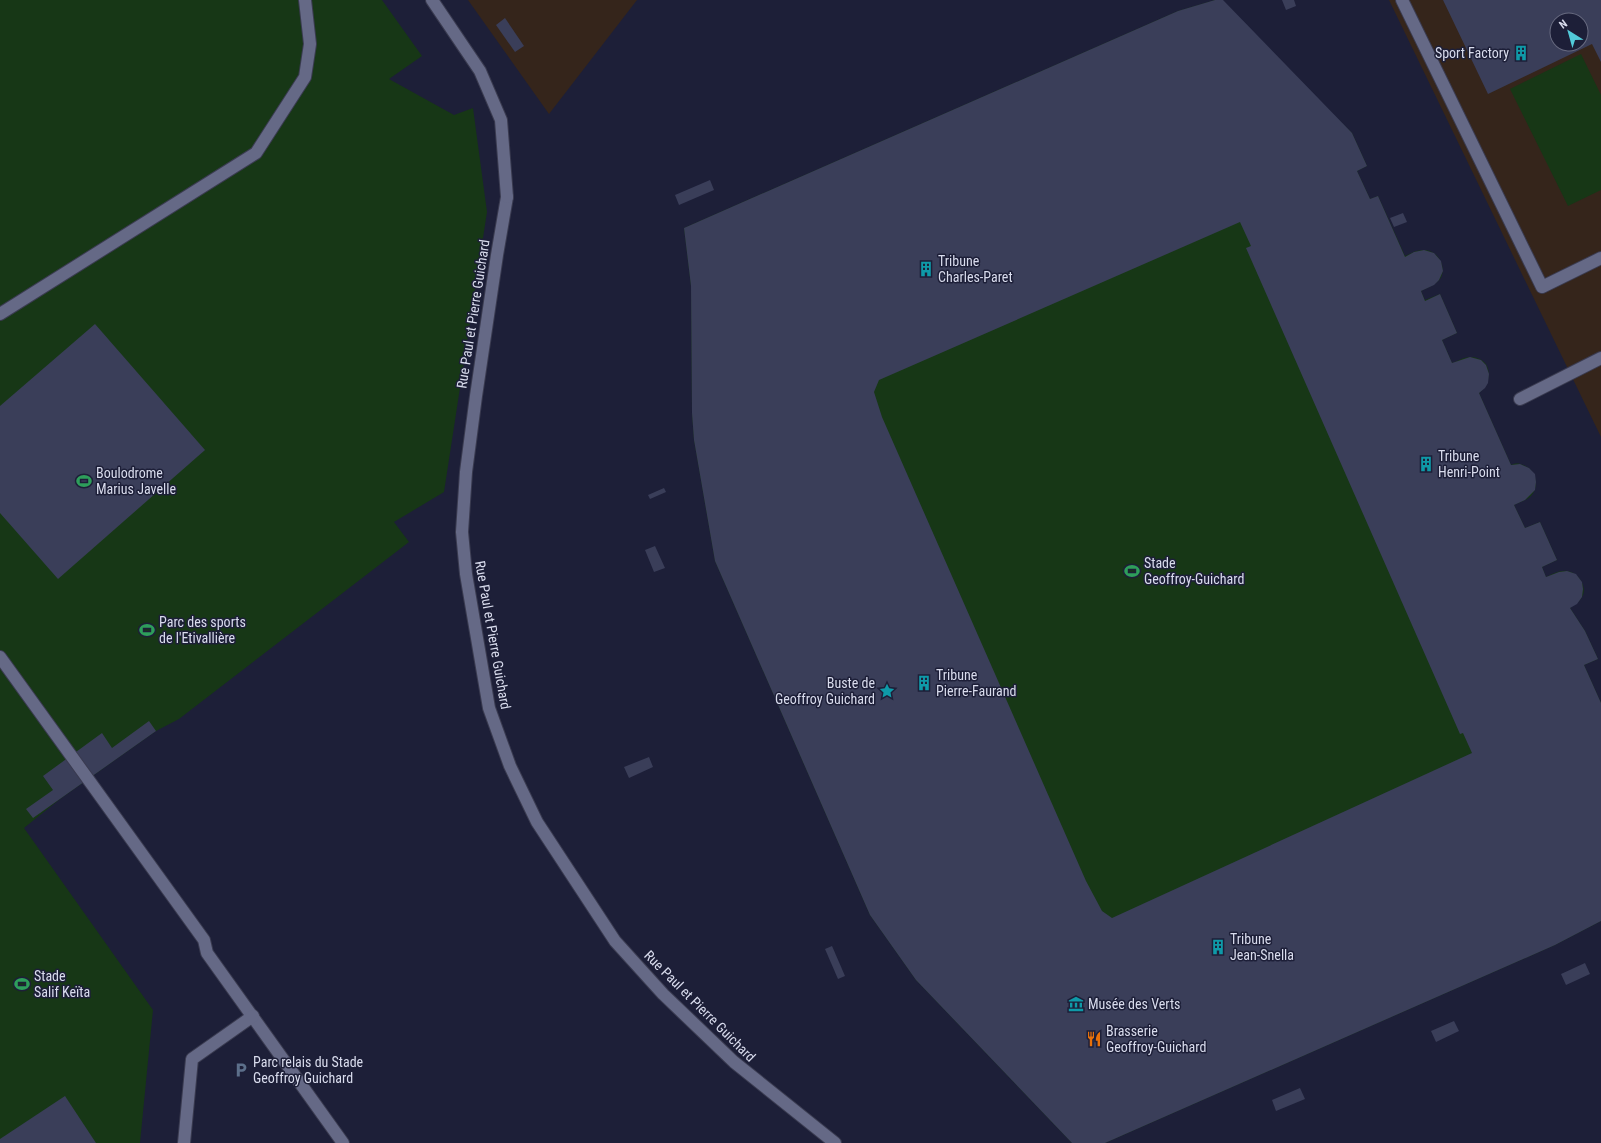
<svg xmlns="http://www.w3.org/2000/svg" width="1601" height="1143" viewBox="0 0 1601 1143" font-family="'Roboto Condensed',sans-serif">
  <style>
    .industrial { fill: #35251b; fill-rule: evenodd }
    .green { fill: #173716 }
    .building { fill: #3a3e59; fill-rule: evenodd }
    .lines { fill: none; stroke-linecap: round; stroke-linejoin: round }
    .service-casing { stroke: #3a3b50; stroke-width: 14 }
    .minor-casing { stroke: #3a3b50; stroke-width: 14 }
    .tertiary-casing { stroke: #3a3b50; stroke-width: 14 }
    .service { stroke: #656986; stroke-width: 12 }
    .minor { stroke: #656986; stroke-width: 12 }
    .tertiary { stroke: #656986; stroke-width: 12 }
    .labels { text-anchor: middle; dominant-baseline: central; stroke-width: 3; stroke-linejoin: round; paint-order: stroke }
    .poi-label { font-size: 14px; fill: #d9dced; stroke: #1d1f38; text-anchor: start }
    .street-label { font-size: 14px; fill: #d9dced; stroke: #1d1f38 }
  </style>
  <rect width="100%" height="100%" fill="#1d1f38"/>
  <g class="industrial">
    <polygon points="468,0 637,0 549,114"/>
    <path d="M1389 0H1601V437ZM1557 20H1581V44H1557Z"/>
  </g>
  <g class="green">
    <polygon points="0,0 382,0 422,56 389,79 454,115 473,108 487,212 444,492 394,522 409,542 179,719 156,731 60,799 24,828 153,1010 140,1143 0,1143"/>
    <path d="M1215 0 1352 133 1367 166 1357 171 1370 199 1378 196 1405 256C1410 254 1416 250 1423 250 1437 249 1448 267 1440 279 1435 285 1427 288 1421 291L1425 300 1440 294 1457 333 1442 340 1452 363C1458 361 1464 357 1470 357 1492 357 1494 381 1479 393L1511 465C1513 464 1517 463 1520 464 1535 467 1541 485 1531 496 1527 500 1520 502 1514 505L1525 528 1540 522 1557 560 1542 567 1546 577C1553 574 1560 570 1567 571 1578 572 1588 587 1582 597 1580 601 1574 605 1570 608L1585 631 1598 659 1584 665 1601 703V921L1555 945 1105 1143H1072L916 980 870 915 715 561 694 440 692 413 691 286 684 228 1178 11Z"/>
    <polygon points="1581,54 1601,95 1601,190 1568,206 1510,89"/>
  </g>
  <g class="building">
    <path d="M1215 0H1223L1352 133 1367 166 1357 171 1370 199 1378 196 1405 257 1414 252 1424 250 1434 253 1441 261 1443 271 1439 280 1434 285 1421 291 1425 301 1440 294 1457 333 1442 340 1452 363 1470 357 1481 360 1486 365 1489 374 1488 383 1485 388 1479 393 1511 465 1520 464 1529 468 1535 474 1536 482 1535 490 1525 500 1514 505 1525 528 1540 522 1557 560 1542 567 1546 577 1559 572 1567 571 1576 574 1582 582 1583 589 1582 597 1577 604 1570 608 1585 631 1598 659 1584 665 1601 703V921L1555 945 1105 1143H1072L916 980 870 915 715 561 694 440 692 413 691 286 684 228 1178 11ZM1240 222 1251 246 1246 248 1460 734 1463 733 1472 753 1112 918 1102 911 1086 881 882 417 874 392 879 380Z"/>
    <polygon points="1282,0 1294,0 1296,6 1286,10"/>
    <path d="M1443 0H1601V62L1592 44 1488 94ZM1557 20H1581V44H1557Z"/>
    <polygon points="505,18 524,46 515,52 496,25"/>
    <polygon points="710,180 714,190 679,205 675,195"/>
    <polygon points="1403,213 1407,222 1394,227 1390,218"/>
    <polygon points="95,324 205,450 58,579 0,513 0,406"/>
    <polygon points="664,488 666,492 650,499 648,495"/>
    <polygon points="655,546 665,568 654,572 645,550"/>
    <polygon points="149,721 156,731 33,818 26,809 53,790 43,776 102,733 112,748"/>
    <polygon points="649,757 653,767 629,778 624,767"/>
    <polygon points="832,946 845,976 838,979 825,949"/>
    <polygon points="1585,963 1590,974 1566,985 1561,974"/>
    <polygon points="1454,1021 1459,1031 1436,1042 1431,1031"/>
    <polygon points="1300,1088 1305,1099 1276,1111 1272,1100"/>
    <polygon points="65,1096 96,1143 0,1143 0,1139"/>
  </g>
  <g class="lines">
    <g class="service-casing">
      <g id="service">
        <polyline points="1402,0 1542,287 1601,258"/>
        <polyline points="0,314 256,153 305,77 310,44 305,0"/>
        <polyline points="1520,399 1601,358"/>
        <polyline points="0,657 204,940 207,953 343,1143"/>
        <polyline points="184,1143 192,1059 253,1016"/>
      </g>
    </g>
    <g class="minor-casing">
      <polyline id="minor" points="507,197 497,255 476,396 466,472 462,532 466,574 489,708 510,766 537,822 615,941 663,994 734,1062 835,1143"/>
    </g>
    <g class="tertiary-casing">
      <polyline id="tertiary" points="432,0 480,71 501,120 507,197"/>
    </g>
    <use href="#service" class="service"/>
    <use href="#minor" class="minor"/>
    <use href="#tertiary" class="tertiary"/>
  </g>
  <defs>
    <g id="building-bare" transform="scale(1.2)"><path d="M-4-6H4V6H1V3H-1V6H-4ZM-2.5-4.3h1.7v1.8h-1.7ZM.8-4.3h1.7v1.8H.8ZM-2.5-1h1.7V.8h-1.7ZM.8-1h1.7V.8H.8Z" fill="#0f9aa8" stroke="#1d1f38" stroke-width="2.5" paint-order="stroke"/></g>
    <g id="stadium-bare" transform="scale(1.2)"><path d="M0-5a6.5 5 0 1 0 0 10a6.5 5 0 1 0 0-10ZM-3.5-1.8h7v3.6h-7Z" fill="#2e9e5b" stroke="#1d1f38" stroke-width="2.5" paint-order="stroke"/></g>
    <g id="sight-bare" transform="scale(1.2)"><path d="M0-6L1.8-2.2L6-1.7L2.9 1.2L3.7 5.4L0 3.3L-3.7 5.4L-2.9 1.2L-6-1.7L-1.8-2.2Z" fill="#0f9aa8" stroke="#1d1f38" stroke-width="2.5" paint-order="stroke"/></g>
    <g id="museum-bare" transform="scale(1.2)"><path d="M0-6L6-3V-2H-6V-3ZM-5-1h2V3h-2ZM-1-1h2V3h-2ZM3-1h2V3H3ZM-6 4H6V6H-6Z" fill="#0f9aa8" stroke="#1d1f38" stroke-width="2.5" paint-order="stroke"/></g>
    <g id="restaurant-bare" transform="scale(1.2)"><path d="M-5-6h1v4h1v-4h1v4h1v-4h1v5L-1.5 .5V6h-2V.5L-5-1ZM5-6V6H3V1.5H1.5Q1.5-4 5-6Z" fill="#e8710a" stroke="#1d1f38" stroke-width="2.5" paint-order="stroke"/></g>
    <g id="parking-bare" transform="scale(1.2)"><path d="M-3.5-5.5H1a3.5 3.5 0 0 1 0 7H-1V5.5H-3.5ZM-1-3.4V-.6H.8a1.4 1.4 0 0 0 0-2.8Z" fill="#5c6f8a" stroke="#1d1f38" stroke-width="2.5" paint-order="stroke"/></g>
  </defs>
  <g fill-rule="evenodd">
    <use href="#building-bare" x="1521" y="53"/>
    <use href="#building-bare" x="926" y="269"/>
    <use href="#building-bare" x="1426" y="464"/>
    <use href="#stadium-bare" x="84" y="481"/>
    <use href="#stadium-bare" x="1132" y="571"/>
    <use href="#stadium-bare" x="147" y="630"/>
    <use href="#building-bare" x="924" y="683"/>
    <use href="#sight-bare" x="887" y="691"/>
    <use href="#building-bare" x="1218" y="947"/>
    <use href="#stadium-bare" x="22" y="984"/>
    <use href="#museum-bare" x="1076" y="1004"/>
    <use href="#restaurant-bare" x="1094" y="1039"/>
    <use href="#parking-bare" x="241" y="1070"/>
  </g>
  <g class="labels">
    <g class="poi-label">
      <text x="1509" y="53" text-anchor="end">Sport Factory</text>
      <text x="938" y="261">Tribune<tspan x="938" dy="16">Charles-Paret</tspan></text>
      <text x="1438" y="456">Tribune<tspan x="1438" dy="16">Henri-Point</tspan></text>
      <text x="96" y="473">Boulodrome<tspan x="96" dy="16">Marius Javelle</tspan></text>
      <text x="1144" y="563">Stade<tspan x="1144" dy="16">Geoffroy-Guichard</tspan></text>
      <text x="159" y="622">Parc des sports<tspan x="159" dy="16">de l'Etivallière</tspan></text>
      <text x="936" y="675">Tribune<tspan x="936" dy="16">Pierre-Faurand</tspan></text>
      <text x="875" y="683" text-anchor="end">Buste de<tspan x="875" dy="16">Geoffroy Guichard</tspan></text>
      <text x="1230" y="939">Tribune<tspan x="1230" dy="16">Jean-Snella</tspan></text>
      <text x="34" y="976">Stade<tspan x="34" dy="16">Salif Keïta</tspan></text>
      <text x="1088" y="1004">Musée des Verts</text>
      <text x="1106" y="1031">Brasserie<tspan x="1106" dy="16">Geoffroy-Guichard</tspan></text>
      <text x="253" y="1062">Parc relais du Stade<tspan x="253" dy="16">Geoffroy Guichard</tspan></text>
    </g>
    <g class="street-label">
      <text transform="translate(473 314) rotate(-81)">Rue Paul et Pierre Guichard</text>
      <text transform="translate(493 635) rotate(80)">Rue Paul et Pierre Guichard</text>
      <text transform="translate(700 1006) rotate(45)">Rue Paul et Pierre Guichard</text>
    </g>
  </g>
  <g transform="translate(1569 32) rotate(323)"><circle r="19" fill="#1d1f38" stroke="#686b80"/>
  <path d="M0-3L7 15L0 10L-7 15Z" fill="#52cbda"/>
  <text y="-6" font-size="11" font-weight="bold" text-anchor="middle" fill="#d9dced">N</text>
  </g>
</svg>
